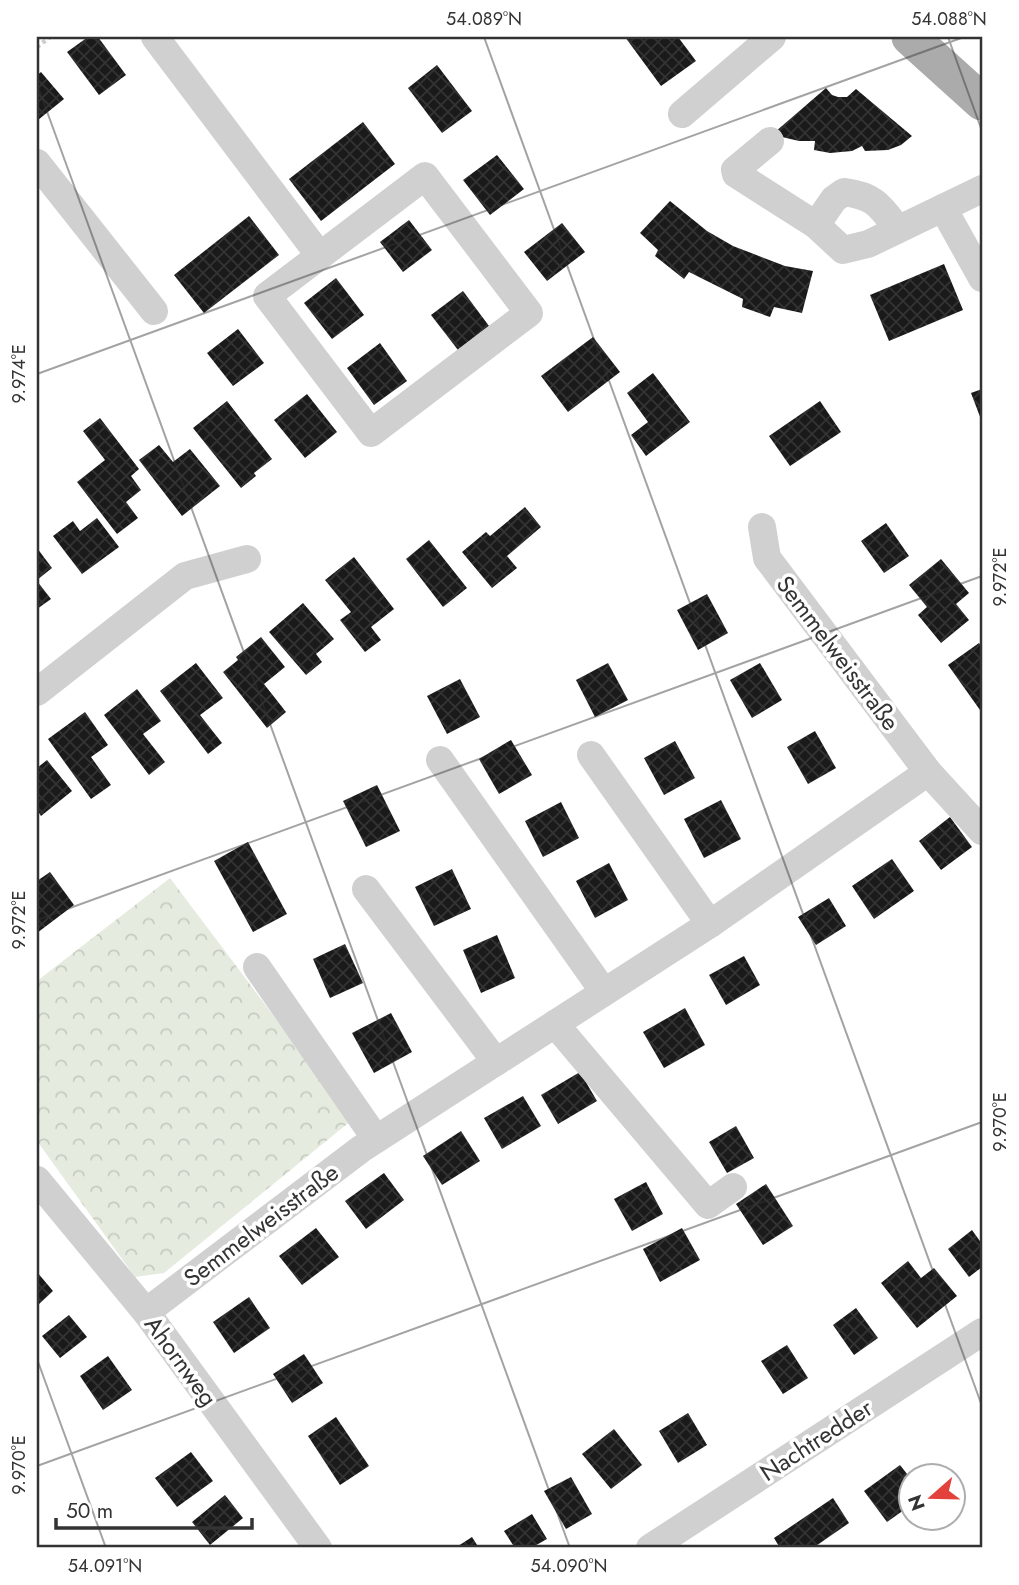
<svg xmlns="http://www.w3.org/2000/svg" width="1019" height="1585" viewBox="0 0 1019 1585" font-family="Jost,sans-serif">
  <style>
    .park { fill: url(#park-crowns) }
    .building { fill: url(#building-cross-hatch) }
    .lines { fill: none; stroke-linecap: round; stroke-linejoin: round }
    .path { stroke: #cdcdcd; stroke-width: 4.5; stroke-dasharray: 3.5 3.5; stroke-linecap: butt }
    .minor { stroke: #d0d0d0; stroke-width: 28 }
    .major { stroke: #ababab; stroke-width: 37 }
    .ticks { fill: none; stroke: #333; stroke-width: 2; stroke-opacity: 0.45 }
    .labels { text-anchor: middle; dominant-baseline: central; stroke-width: 7; stroke-linejoin: round; paint-order: stroke }
    .street-label { font-size: 24px; fill: #333; stroke: #fff }
    .neatline { fill: none; stroke: #333; stroke-width: 2.5 }
    .ticks-label { font-size: 18px; text-anchor: middle; fill: #333 }
  </style>
  <defs>
    <pattern id="park-crowns" width="20" height="18" patternUnits="userSpaceOnUse" patternTransform="scale(1.75)"><rect width="20" height="18" fill="#e5ecdf"/><path d="M2 6a3 3 0 1 1 6 0M12 15a3 3 0 1 1 6 0" fill="none" stroke="#c5cbc0"/></pattern>
    <pattern id="building-cross-hatch" width="8" height="8" patternUnits="userSpaceOnUse" patternTransform="scale(1.75)"><rect width="8" height="8" fill="#1a1a1a"/><path d="M0 0l8 8M0 8l8-8" fill="none" stroke="#333"/></pattern>
  </defs>
  <rect width="100%" height="100%" fill="#fff"/>
  <polygon class="park" points="170,878 352,1120 164,1273 135,1277 37,1141 37,981"/>
  <g class="building">
    <polygon points="88,37 98,37 126,75 99,95 67,52"/>
    <polygon points="625,37 678,37 696,61 661,86"/>
    <polygon points="437,65 472,111 442,133 408,88"/>
    <polygon points="41,72 64,99 38,120 37,75"/>
    <polygon points="826,88 832,95 838,97 847,97 856,89 912,136 901,145 888,150 865,151 862,146 852,151 830,153 814,150 815,141 799,141 782,137 775,132"/>
    <polygon points="363,122 395,164 321,221 289,179"/>
    <polygon points="497,155 524,189 490,215 463,180"/>
    <polygon points="670,201 707,231 733,246 785,266 813,271 802,313 774,307 770,317 742,307 743,299 689,272 684,279 655,256 658,250 640,233"/>
    <polygon points="249,216 279,255 204,313 174,275"/>
    <polygon points="409,220 432,250 403,272 380,242"/>
    <polygon points="562,223 585,252 547,281 524,252"/>
    <polygon points="944,264 963,310 889,341 870,295"/>
    <polygon points="336,278 364,315 332,339 304,303"/>
    <polygon points="463,291 489,326 458,350 431,315"/>
    <polygon points="238,329 264,363 233,386 207,353"/>
    <polygon points="593,337 620,372 568,412 541,376"/>
    <polygon points="380,343 407,381 374,405 347,368"/>
    <polygon points="653,373 690,422 646,456 631,435 648,422 627,393"/>
    <polygon points="982,389 982,422 971,393"/>
    <polygon points="307,394 337,432 305,458 274,420"/>
    <polygon points="227,401 272,459 254,473 256,476 241,488 193,428"/>
    <polygon points="820,401 841,432 790,466 769,436"/>
    <polygon points="100,418 139,469 131,476 141,490 126,502 138,518 117,534 77,482 105,460 83,431"/>
    <polygon points="159,445 173,462 190,449 220,486 182,516 139,460"/>
    <polygon points="525,507 541,527 507,556 517,568 492,588 462,552 486,532 490,536"/>
    <polygon points="97,518 119,547 82,574 53,536 73,521 80,531"/>
    <polygon points="886,523 909,556 884,573 861,541"/>
    <polygon points="429,540 467,588 443,607 406,559"/>
    <polygon points="37,548 52,568 37,580"/>
    <polygon points="354,557 394,609 371,627 381,640 365,652 340,620 351,612 325,580"/>
    <polygon points="941,559 969,593 956,604 969,620 941,643 918,615 927,607 909,585"/>
    <polygon points="37,581 51,599 37,609"/>
    <polygon points="707,594 728,633 698,650 677,610"/>
    <polygon points="303,603 334,639 316,654 322,662 306,675 269,632"/>
    <polygon points="261,637 285,667 264,684 286,712 267,728 223,672 238,660 236,657"/>
    <polygon points="979,643 982,647 980,710 948,665"/>
    <polygon points="196,663 223,698 200,715 222,743 208,754 160,691"/>
    <polygon points="608,663 628,700 595,717 576,680"/>
    <polygon points="760,663 782,700 752,718 730,680"/>
    <polygon points="460,679 480,717 447,734 427,696"/>
    <polygon points="137,689 161,721 143,734 165,762 149,775 104,715"/>
    <polygon points="85,712 108,745 91,757 111,785 91,799 48,739"/>
    <polygon points="815,731 836,768 808,784 787,747"/>
    <polygon points="511,740 532,775 499,794 479,759"/>
    <polygon points="675,741 695,778 664,795 644,758"/>
    <polygon points="47,760 72,791 41,816 37,810 37,768"/>
    <polygon points="377,785 400,831 366,847 343,801"/>
    <polygon points="721,800 741,839 704,858 684,819"/>
    <polygon points="561,802 579,838 543,857 525,821"/>
    <polygon points="950,817 972,847 941,870 919,841"/>
    <polygon points="248,842 287,914 253,932 214,861"/>
    <polygon points="892,859 914,891 874,919 852,886"/>
    <polygon points="609,863 628,900 595,918 576,881"/>
    <polygon points="452,869 471,909 434,926 415,887"/>
    <polygon points="50,872 74,905 37,933 37,881"/>
    <polygon points="829,898 846,926 816,945 798,917"/>
    <polygon points="497,935 515,978 481,993 463,950"/>
    <polygon points="345,944 363,983 330,998 313,959"/>
    <polygon points="744,956 760,985 726,1005 709,975"/>
    <polygon points="685,1008 705,1045 664,1068 643,1032"/>
    <polygon points="391,1013 412,1052 374,1073 352,1033"/>
    <polygon points="580,1072 597,1101 558,1124 541,1095"/>
    <polygon points="523,1096 541,1126 502,1149 484,1118"/>
    <polygon points="736,1126 754,1158 727,1173 709,1142"/>
    <polygon points="461,1131 480,1161 442,1185 423,1156"/>
    <polygon points="384,1173 404,1200 366,1229 345,1201"/>
    <polygon points="646,1182 663,1214 632,1231 614,1199"/>
    <polygon points="766,1184 793,1226 763,1245 736,1204"/>
    <polygon points="316,1228 339,1257 302,1285 279,1256"/>
    <polygon points="682,1228 700,1260 660,1282 643,1249"/>
    <polygon points="972,1230 982,1244 982,1267 969,1277 948,1249"/>
    <polygon points="908,1261 921,1278 934,1268 957,1296 917,1328 881,1283"/>
    <polygon points="37,1272 53,1291 37,1306"/>
    <polygon points="249,1297 270,1328 234,1353 213,1322"/>
    <polygon points="856,1308 878,1338 854,1355 833,1325"/>
    <polygon points="69,1315 87,1337 60,1358 42,1336"/>
    <polygon points="787,1345 808,1378 783,1394 761,1361"/>
    <polygon points="304,1354 323,1383 292,1403 273,1374"/>
    <polygon points="108,1356 132,1390 103,1410 80,1376"/>
    <polygon points="688,1413 707,1445 678,1463 659,1431"/>
    <polygon points="336,1417 369,1466 340,1485 308,1436"/>
    <polygon points="614,1429 642,1465 611,1489 582,1454"/>
    <polygon points="191,1452 213,1481 177,1507 155,1478"/>
    <polygon points="900,1465 911,1479 911,1505 887,1522 864,1491"/>
    <polygon points="571,1477 592,1514 566,1529 544,1491"/>
    <polygon points="225,1495 243,1518 210,1545 192,1522"/>
    <polygon points="833,1498 849,1523 813,1548 780,1548 774,1538"/>
    <polygon points="532,1514 547,1539 531,1548 515,1548 504,1531"/>
    <polygon points="472,1537 479,1548 455,1548"/>
  </g>
  <g class="lines">
    <polyline class="path" points="37,47 50,37"/>
    <g class="minor">
      <polyline points="155,37 320,256"/>
      <polyline points="682,114 772,37"/>
      <polyline points="770,141 735,170 736,174 816,225 843,250 868,244 982,189"/>
      <polyline points="37,163 154,311"/>
      <polygon points="425,176 529,313 371,433 267,296"/>
      <polyline points="943,208 982,278"/>
      <path d="M816 225 834 199 844 192C875 196 880 206 898 229"/>
      <polyline points="762,527 767,558 928,772 982,831"/>
      <polyline points="37,692 185,576 247,559"/>
      <polyline points="591,755 710,924"/>
      <polyline points="440,760 604,992"/>
      <polyline points="366,889 496,1062"/>
      <polyline points="257,967 376,1139"/>
      <polyline points="555,1024 708,1205 733,1187"/>
      <polyline points="37,1180 146,1312 318,1548"/>
      <polyline points="146,1312 361,1149 710,924 928,772"/>
      <polyline points="650,1548 982,1332"/>
    </g>
    <polyline class="major" points="910,37 982,102"/>
  </g>
  <path class="ticks" d="M484 37 982 1406M948 37 982 131M37 84 570 1548M37 374 964 37M37 920 982 576M37 1359 106 1548M37 1466 982 1122"/>
  <g class="labels">
    <g class="street-label">
      <text transform="translate(838 653) rotate(53)">Semmelweisstraße</text>
      <text transform="translate(261 1225) rotate(-37)">Semmelweisstraße</text>
      <text transform="translate(181 1361) rotate(54)">Ahornweg</text>
      <text transform="translate(816 1440) rotate(-33)">Nachtredder</text>
    </g>
  </g>
  <rect width="1019" height="1585" fill="none" stroke="#ffffff" stroke-width="77"/>
  <g transform="translate(932 1497) rotate(250)"><circle r="33" fill="#ffffff" stroke="#adadad" stroke-width="2"/>
  <path d="M0-5L12 26L0 18L-12 26Z" fill="#e2413c"/>
  <text y="-10" font-size="19" font-weight="bold" text-anchor="middle" fill="#333333">N</text>
  </g>
  <path d="M56 1518v10h196v-10" fill="none" stroke="#333333" stroke-width="3.5"/>
  <text x="66" y="1518" font-size="21" fill="#333333" stroke="#ffffff" stroke-width="5" paint-order="stroke">50 m</text>
  <rect x="38" y="38" width="943" height="1508" class="neatline"/>
  <g class="ticks-label">
    <text x="484" y="25">54.089°N</text>
    <text x="949" y="25">54.088°N</text>
    <text transform="translate(19 374) rotate(-90)" y="6">9.974°E</text>
    <text transform="translate(1000 577) rotate(-90)" y="6">9.972°E</text>
    <text transform="translate(19 920) rotate(-90)" y="6">9.972°E</text>
    <text transform="translate(1000 1122) rotate(-90)" y="6">9.970°E</text>
    <text transform="translate(19 1465) rotate(-90)" y="6">9.970°E</text>
    <text x="105" y="1572">54.091°N</text>
    <text x="569" y="1572">54.090°N</text>
  </g>
</svg>
